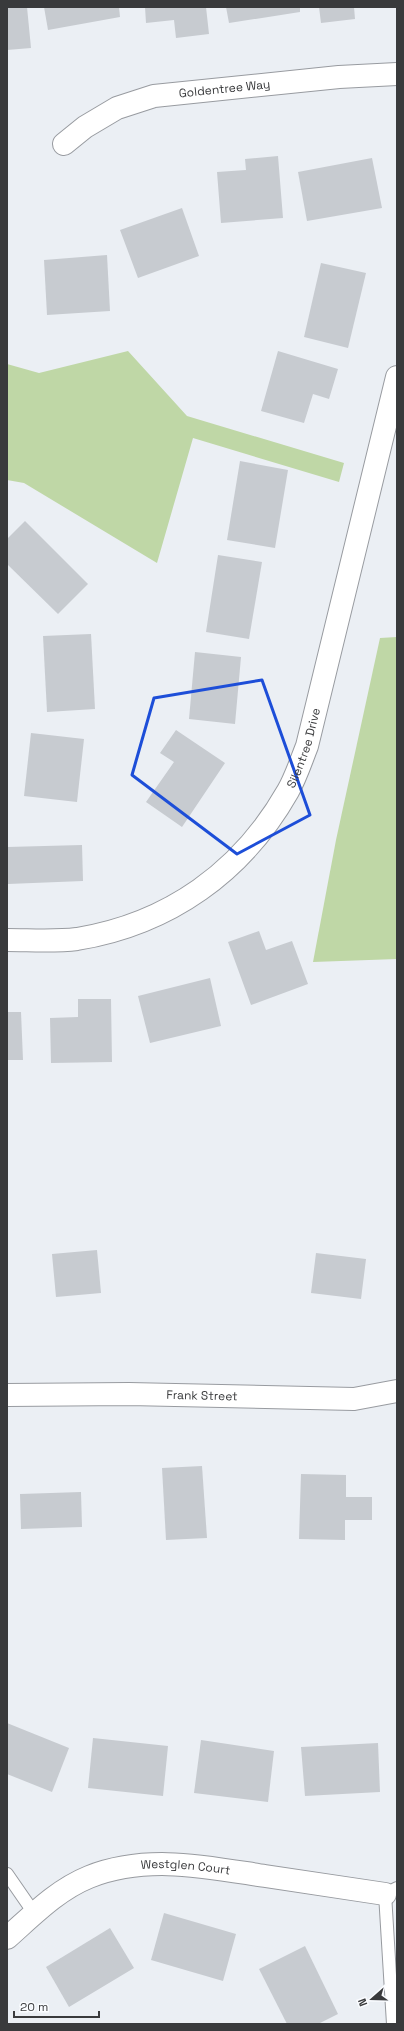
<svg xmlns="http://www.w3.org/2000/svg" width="404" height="2031" viewBox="0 0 404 2031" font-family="'Space Grotesk',sans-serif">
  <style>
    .green { fill: #bfd7a6 }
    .building { fill: #c7cbd0 }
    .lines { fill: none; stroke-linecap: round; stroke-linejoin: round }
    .lane-casing { stroke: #989ba0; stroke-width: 14 }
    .street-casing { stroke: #989ba0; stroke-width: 24 }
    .lane { stroke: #fff; stroke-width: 12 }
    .street { stroke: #fff; stroke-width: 22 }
    .marked { fill: none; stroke: #1d4ed8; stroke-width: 3; stroke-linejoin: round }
    .labels { text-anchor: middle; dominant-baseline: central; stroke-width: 3; stroke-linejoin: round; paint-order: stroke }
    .street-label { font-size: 12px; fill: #393a3c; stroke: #fafcff }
  </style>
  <rect width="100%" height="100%" fill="#ebeff4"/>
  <g class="green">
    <polygon points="128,351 187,416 344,463 339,482 193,438 157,563 24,483 7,480 7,364 39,373"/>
    <polygon points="397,637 397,959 313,962 336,840 380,638"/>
  </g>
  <g class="building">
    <polygon points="7,7 27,7 31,48 7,50"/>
    <polygon points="44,7 119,7 120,17 48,30"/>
    <polygon points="145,7 206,7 209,34 176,38 174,20 146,23"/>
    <polygon points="226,7 300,7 300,12 229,23"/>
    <polygon points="319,7 354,7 355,19 321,23"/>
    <polygon points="278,156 283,218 221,223 217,172 246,170 245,159"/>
    <polygon points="372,158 382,208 307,221 298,172"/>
    <polygon points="182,208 199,256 138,278 120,230"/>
    <polygon points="107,255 110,311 47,315 44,260"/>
    <polygon points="321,263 366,273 348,348 304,337"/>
    <polygon points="278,351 338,369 329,399 313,394 304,423 261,411"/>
    <polygon points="240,461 288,470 275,548 227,540"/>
    <polygon points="25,521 88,584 58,614 7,564 7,539"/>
    <polygon points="218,555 262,562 249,639 206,632"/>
    <polygon points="91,634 95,709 47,712 43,636"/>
    <polygon points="195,652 241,657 235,724 189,719"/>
    <polygon points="176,730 225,763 182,827 146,802 174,762 160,753"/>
    <polygon points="31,733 84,739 77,802 24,796"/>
    <polygon points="82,845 83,881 8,884 7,847"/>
    <polygon points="259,931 266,950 292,941 308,984 251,1005 228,942"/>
    <polygon points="210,978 221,1026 150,1043 138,996"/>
    <polygon points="78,999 111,999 112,1062 51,1063 50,1018 78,1017"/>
    <polygon points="7,1012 21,1012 23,1060 7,1060"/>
    <polygon points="97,1250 101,1293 56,1297 52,1254"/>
    <polygon points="316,1253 366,1259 361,1299 311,1293"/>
    <polygon points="202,1466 207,1538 166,1540 162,1468"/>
    <polygon points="301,1474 346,1475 346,1497 372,1497 372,1520 345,1520 345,1540 299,1539"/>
    <polygon points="81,1492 82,1527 21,1529 20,1494"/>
    <polygon points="7,1723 69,1748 52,1792 7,1774"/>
    <polygon points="93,1738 168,1746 163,1796 88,1788"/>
    <polygon points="201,1740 274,1751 268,1802 194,1793"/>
    <polygon points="378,1743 380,1792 305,1796 301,1747"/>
    <polygon points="164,1913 236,1934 223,1981 151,1960"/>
    <polygon points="110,1928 134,1968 69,2007 46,1967"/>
    <polygon points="305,1946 338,2014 318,2024 287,2024 259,1969"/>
  </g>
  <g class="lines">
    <g class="lane-casing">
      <g id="lane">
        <polyline points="7,1874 34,1913"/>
        <polyline points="393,2024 385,1894 397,1888"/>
      </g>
    </g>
    <g class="street-casing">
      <g id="street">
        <path id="s1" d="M64 144 85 127 117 108 154 96 339 77 397 74"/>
        <path id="s2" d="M7 940C30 940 54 942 77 939 169 924 242 872 288 791 296 777 301 761 307 746L397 377"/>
        <path id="s3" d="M7 1395 129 1394 354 1399 397 1391"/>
        <path id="s4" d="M7 1938C33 1915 57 1890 89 1877 147 1854 206 1867 265 1876 305 1882 345 1888 385 1894"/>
      </g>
    </g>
    <use href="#lane" class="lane"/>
    <use href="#street" class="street"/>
  </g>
  <path class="marked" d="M262 680 310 815 237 854 132 775 154 698Z"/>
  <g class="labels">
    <g class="street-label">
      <text stroke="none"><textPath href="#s1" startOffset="174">Goldentree Way</textPath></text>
      <text stroke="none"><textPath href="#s2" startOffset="383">Silentree Drive</textPath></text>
      <text stroke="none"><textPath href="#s3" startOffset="195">Frank Street</textPath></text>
      <text stroke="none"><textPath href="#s4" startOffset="201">Westglen Court</textPath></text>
    </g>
  </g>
  <rect width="404" height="2031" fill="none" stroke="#393a3c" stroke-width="16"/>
  <g transform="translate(372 1999) rotate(250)" stroke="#fafcff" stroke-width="3" paint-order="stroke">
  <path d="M0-3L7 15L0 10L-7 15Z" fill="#393a3c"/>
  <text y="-6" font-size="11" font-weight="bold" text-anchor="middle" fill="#393a3c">N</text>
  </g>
  <path d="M14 2011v6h85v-6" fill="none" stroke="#393a3c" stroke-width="2"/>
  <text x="20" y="2011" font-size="12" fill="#393a3c" stroke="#fafcff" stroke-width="3" paint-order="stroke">20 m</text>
</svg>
